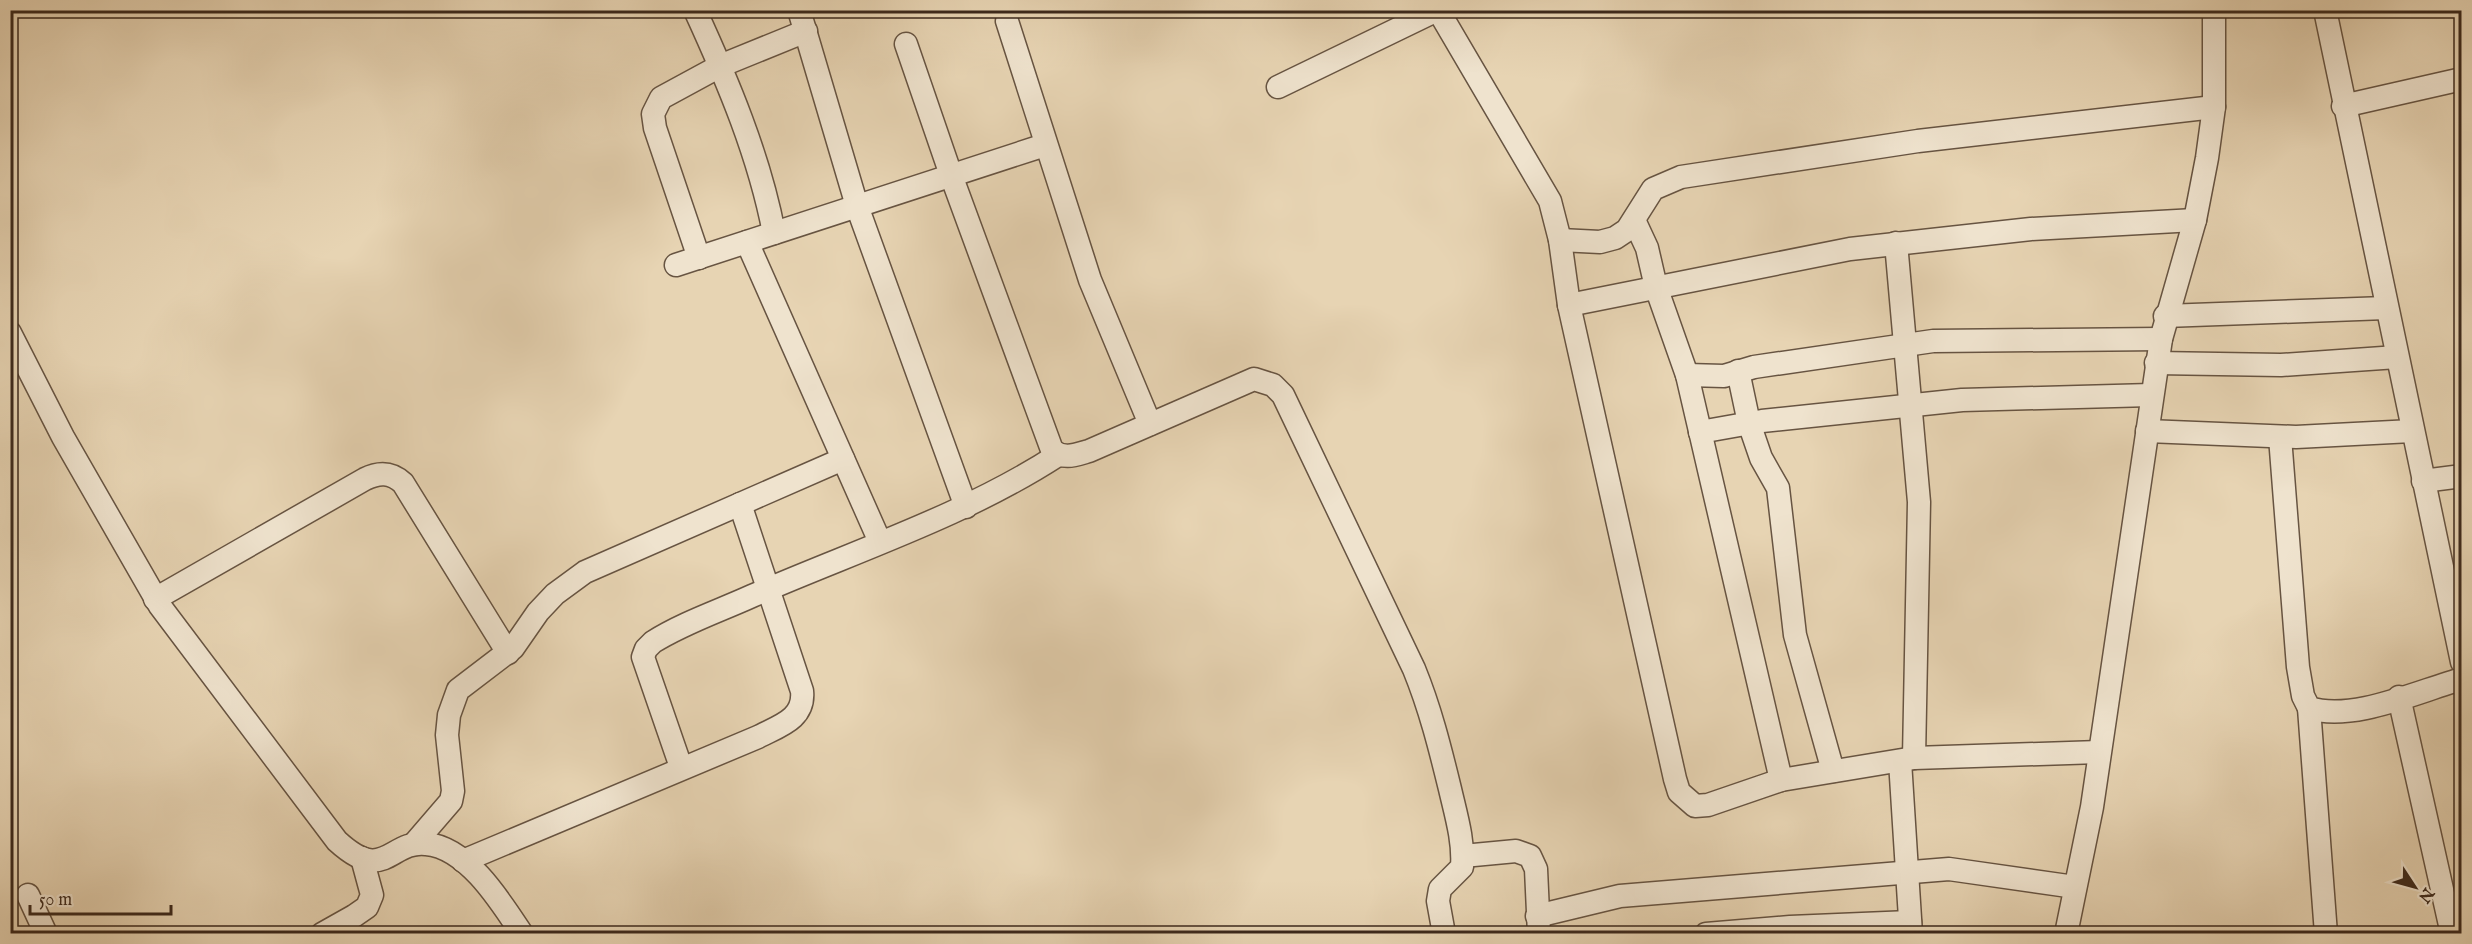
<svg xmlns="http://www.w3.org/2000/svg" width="2472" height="944" viewBox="0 0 2472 944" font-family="'IM FELL English',serif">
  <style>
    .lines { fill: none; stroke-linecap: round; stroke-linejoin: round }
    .minor-casing { stroke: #675442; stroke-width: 25 }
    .minor { stroke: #efe3ce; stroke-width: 22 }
  </style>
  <rect width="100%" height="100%" fill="#e7d4b3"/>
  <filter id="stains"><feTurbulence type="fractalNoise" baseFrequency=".00333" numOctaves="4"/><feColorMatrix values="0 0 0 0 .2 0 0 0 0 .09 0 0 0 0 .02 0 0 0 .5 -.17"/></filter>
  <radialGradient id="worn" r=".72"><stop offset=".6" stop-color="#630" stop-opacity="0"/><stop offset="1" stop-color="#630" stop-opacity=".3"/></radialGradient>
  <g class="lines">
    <g class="minor-casing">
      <g id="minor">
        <path d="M695 10C728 82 759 155 774 233"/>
        <polyline points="799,10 857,206 966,507"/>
        <polyline points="1438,10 1550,201 1560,240 1569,305 1675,779 1679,792 1695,806 1708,805 1781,780 1914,758 2099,752"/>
        <polyline points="2325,10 2462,662"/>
        <polyline points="1007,21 1090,280 1150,424"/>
        <path d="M906 44 951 175 1052 450C1064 460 1075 455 1089 451L1254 379 1273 385 1283 395 1414 669C1430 708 1440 748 1450 789 1456 815 1464 841 1462 867L1440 889 1438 901 1444 934"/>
        <polyline points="1278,87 1437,10"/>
        <polyline points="2343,106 2462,79"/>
        <polyline points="1634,220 1647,248 1656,287 1687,375 1781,780"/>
        <polyline points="1560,240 1600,242 1615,238 1627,230 1653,189 1681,177 1918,141 2214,107"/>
        <polyline points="747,242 880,542"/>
        <polyline points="1896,243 1919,502 1914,758"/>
        <polyline points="699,258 655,128 653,114 661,98 720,66 806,31"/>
        <polyline points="676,265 1045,145"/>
        <polyline points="1569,305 1850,249 2031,229 2195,220"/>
        <polyline points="2165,316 2386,308"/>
        <path d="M10 333 63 437 160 606 337 841C385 885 389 840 426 844 467 847 501 902 522 934"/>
        <polyline points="2156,363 2281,365 2397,357"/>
        <polyline points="1738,371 1749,423 1761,458 1778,488 1795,635 1833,771"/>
        <polyline points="1687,375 1724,376 1754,367 1933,341 2161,339"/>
        <polyline points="2147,431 2296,437 2412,431"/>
        <polyline points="1700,432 1762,421 1962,400 2151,395"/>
        <path d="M2280 437 2298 667 2303 696 2309 708C2353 722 2418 691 2462 679"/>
        <polyline points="2423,481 2462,476"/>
        <path d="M155 599 365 479C379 472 391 472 403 483L508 653"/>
        <polyline points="2399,697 2452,934"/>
        <polyline points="2309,708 2326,934"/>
        <polyline points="1900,761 1911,934"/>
        <path d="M681 767 643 657 646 649 653 642C683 623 719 611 752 596 855 551 964 516 1058 455"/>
        <polyline points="414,844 451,801 453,791 447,735 449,715 458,690 513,648 538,612 555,594 585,572 843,459"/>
        <polyline points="1463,856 1516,851 1530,856 1536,869 1539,934"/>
        <path d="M463 861 758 737C779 726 805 719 802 691L740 504"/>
        <polyline points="28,895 46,934"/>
        <polyline points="1537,916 1620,896 1949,869 2075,887"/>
        <polyline points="322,934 354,916 367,907 372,895 362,858"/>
        <polyline points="1706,934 1790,927 1910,922"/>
        <polyline points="2066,934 2092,807 2161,339 2195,220 2207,158 2214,107 2214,10"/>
      </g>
    </g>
    <use href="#minor" class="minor"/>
  </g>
  <rect width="2472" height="944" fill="none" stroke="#e7d4b3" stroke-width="36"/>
  <rect x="12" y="12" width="2448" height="920" fill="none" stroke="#3c291c" stroke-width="3"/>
  <rect x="18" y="18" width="2436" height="908" fill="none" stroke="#3c291c" stroke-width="1.5"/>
  <g transform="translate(2415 887) rotate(126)" stroke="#efe3ce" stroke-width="4.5" paint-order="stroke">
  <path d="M0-4.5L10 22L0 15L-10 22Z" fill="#3c291c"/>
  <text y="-9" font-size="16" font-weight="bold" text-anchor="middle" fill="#3c291c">N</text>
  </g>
  <path d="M30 905v9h141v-9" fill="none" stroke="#3c291c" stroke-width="3"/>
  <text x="39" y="905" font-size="18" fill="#3c291c" stroke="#efe3ce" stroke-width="4.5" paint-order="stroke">50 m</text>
  <rect width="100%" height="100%" filter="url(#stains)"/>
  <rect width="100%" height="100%" fill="url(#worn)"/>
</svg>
